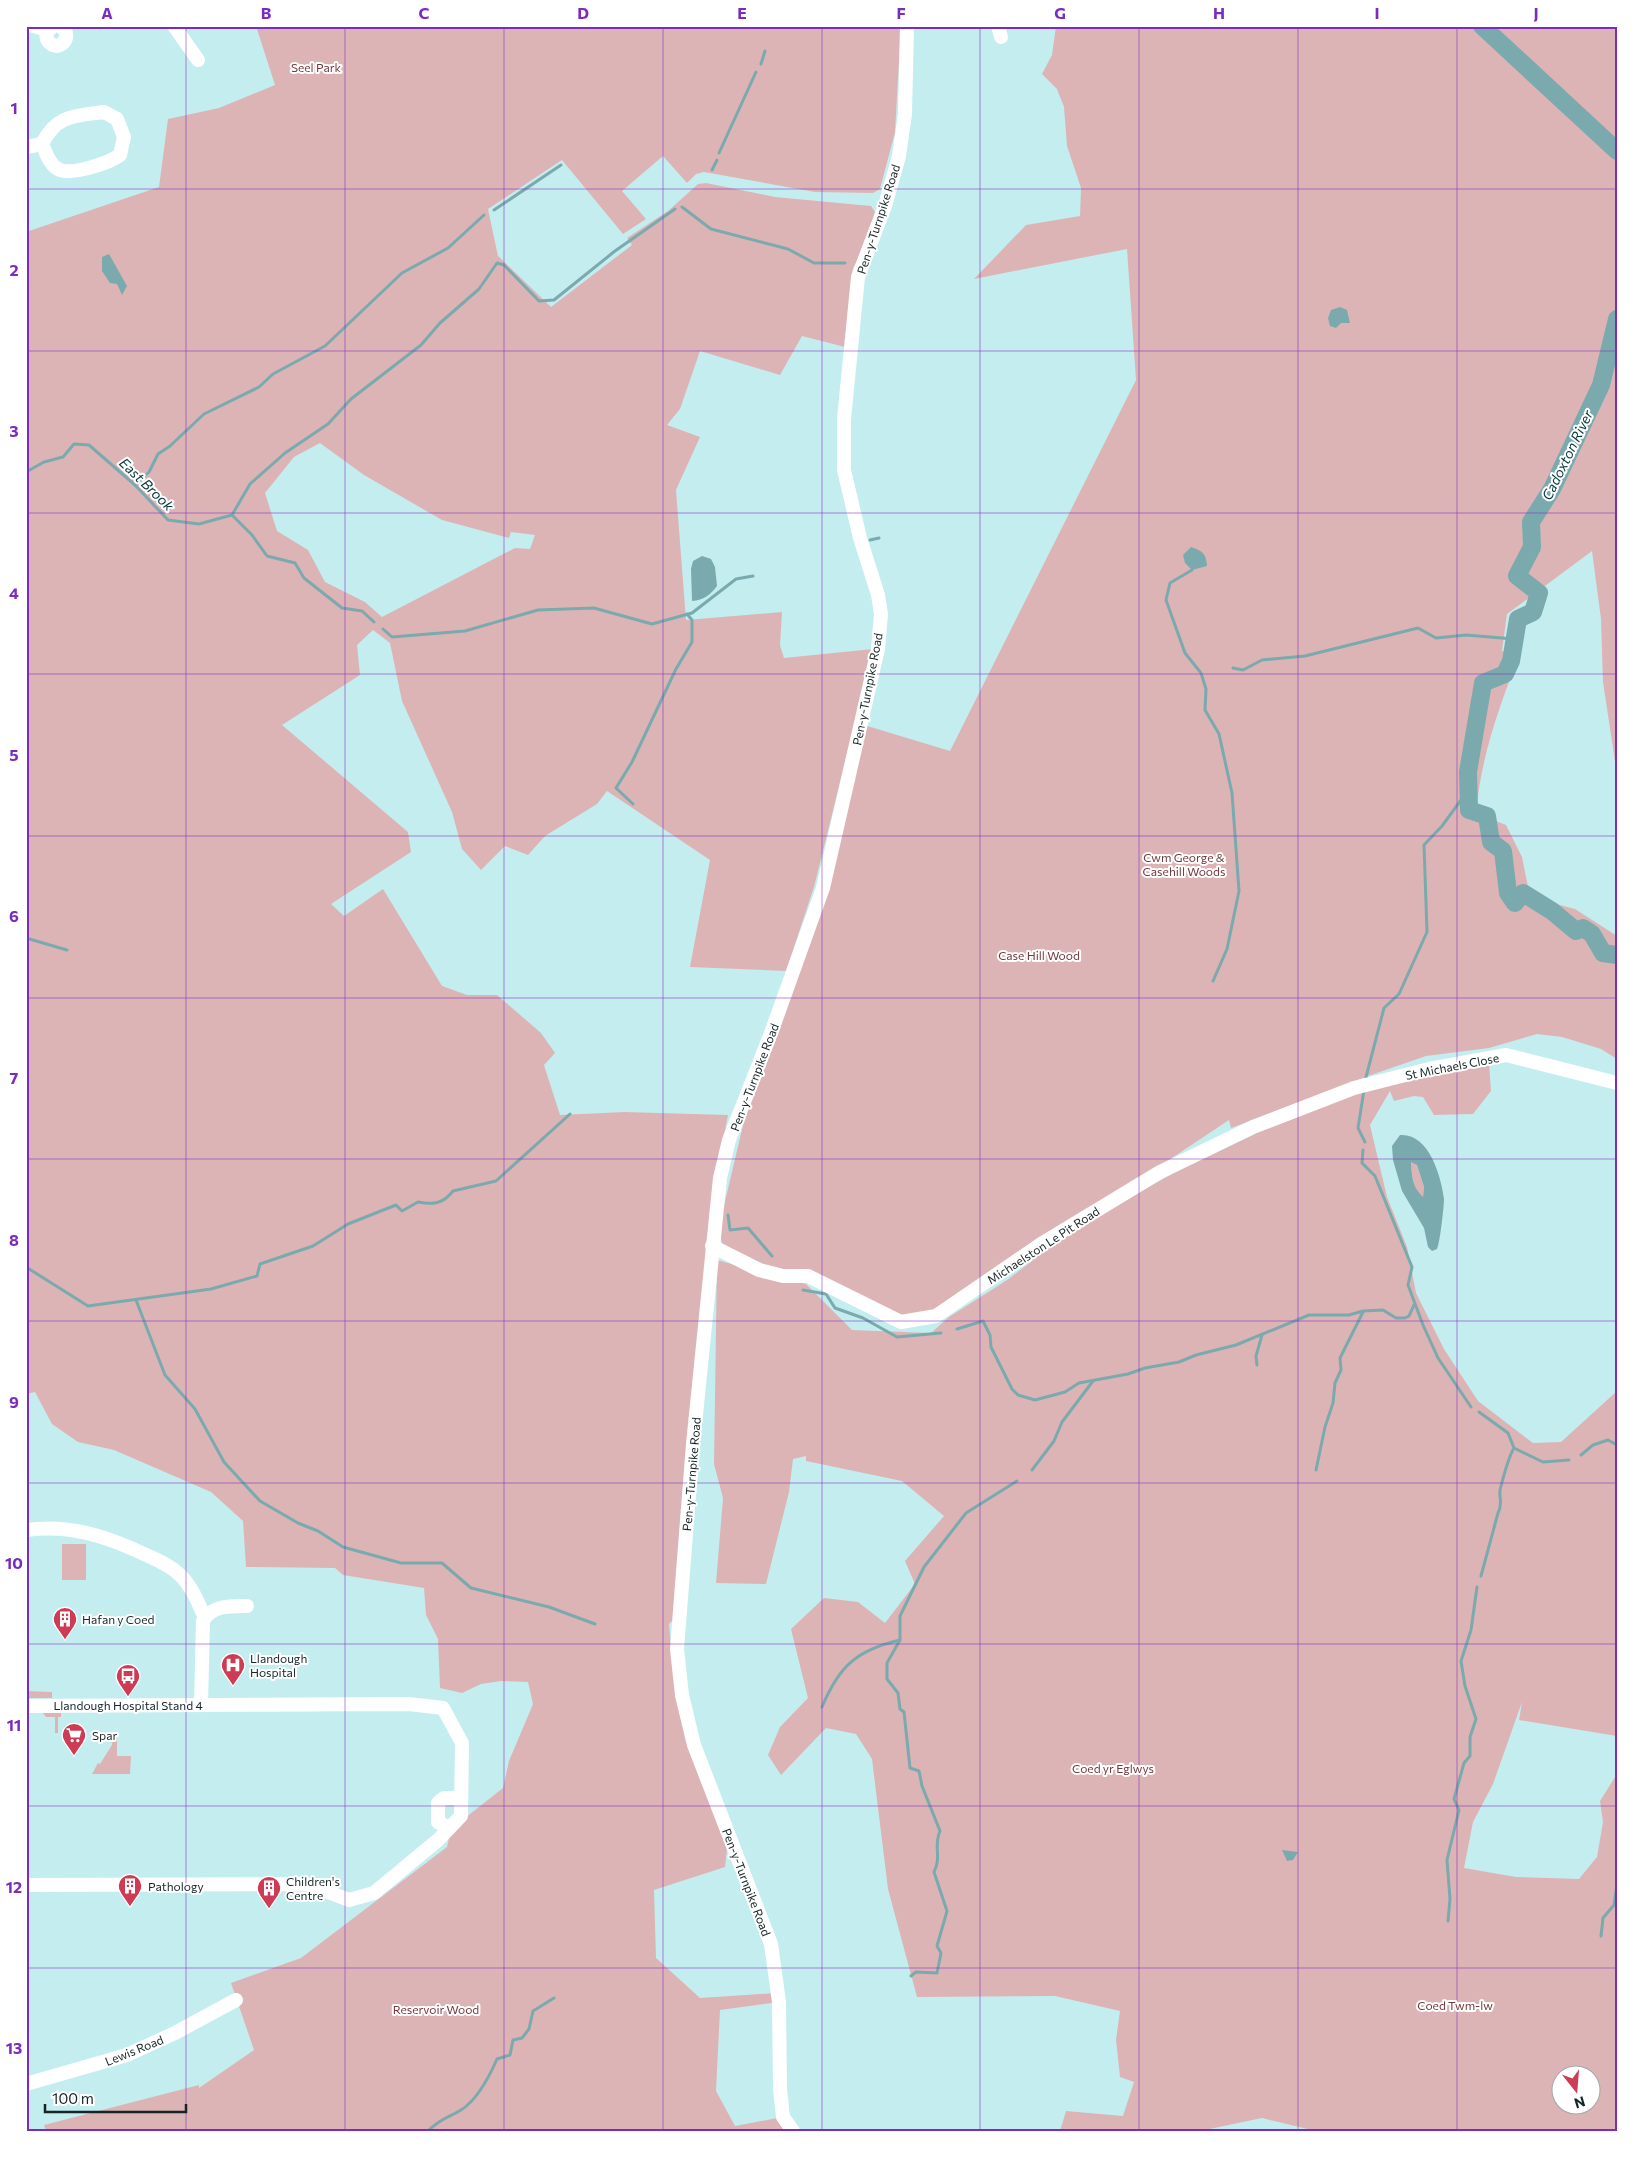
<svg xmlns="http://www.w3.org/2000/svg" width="1643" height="2157" viewBox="0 0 1643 2157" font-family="Commissioner,sans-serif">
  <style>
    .green { fill: #ddb4b6; fill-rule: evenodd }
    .water { fill: #7aaaad; fill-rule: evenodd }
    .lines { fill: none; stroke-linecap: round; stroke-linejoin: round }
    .stream { stroke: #7aaaad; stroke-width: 3 }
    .river { stroke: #7aaaad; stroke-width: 18 }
    .minor { stroke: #fff; stroke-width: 14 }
    .grid { fill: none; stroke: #7b2cbf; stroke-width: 1; stroke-opacity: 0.55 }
    .labels { text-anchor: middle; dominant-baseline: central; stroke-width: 4; stroke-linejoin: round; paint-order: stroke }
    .park-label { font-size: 12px; fill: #73393e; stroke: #fff }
    .street-label { font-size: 12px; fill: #162627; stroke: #fff }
    .poi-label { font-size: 12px; fill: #162627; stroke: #fff; text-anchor: start }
    .water-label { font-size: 14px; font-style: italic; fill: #07383a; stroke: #fff }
    .neatline { fill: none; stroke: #7b2cbf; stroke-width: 2 }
    .grid-label { font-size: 16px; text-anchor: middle; font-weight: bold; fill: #7b2cbf }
  </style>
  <rect width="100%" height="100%" fill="#c4edf0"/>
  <g class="green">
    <path d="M256 26H901L895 132 880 189 873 193 815 192 704 172 696 174 687 183 663 156 622 191 646 219 623 234 562 160 488 209 498 256 551 307 632 245 627 238 668 211 698 184 706 183 775 197 871 206 875 212 863 251 853 268 845 347 802 336 780 375 700 351 680 409 667 425 700 437 676 490 686 620 782 612 780 645 784 658 873 649 814 887 786 971 690 967 710 860 607 791 597 804 545 836 528 855 505 846 481 870 462 849 452 812 402 701 390 643 373 630 357 645 360 675 282 725 408 832 411 852 331 904 344 916 383 889 442 986 467 995H497L541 1033 555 1053 544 1065 560 1115 624 1112 728 1115 714 1187 674 1619 669 1624 676 1700 727 1849 725 1867 654 1890 656 1958 700 1998 777 1993 779 2002 720 2010 716 2091 735 2126 783 2117 793 2131H46L44 2125 199 2085V2088L254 2050 231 1983 301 1958 447 1847 451 1829 503 1788 509 1761 533 1704 528 1682 501 1681 481 1684 462 1693 440 1688 438 1639 426 1615 424 1588 343 1575 335 1568 246 1567 243 1521 211 1492 114 1450 78 1442 52 1424 35 1392 26 1394V232L159 187 168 119 219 108 275 85ZM320 443 364 475 442 520 509 538 511 532 535 535 530 549 515 548 382 617 365 602 325 582 308 550 277 531 265 493 294 457Z"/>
    <path d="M1056 26H1617V775L1603 682 1601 619 1592 551 1507 614 1502 651 1519 655C1499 708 1481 756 1476 813L1506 825 1522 857 1530 897 1575 909 1617 936V1059L1601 1049 1562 1037 1537 1034 1489 1048 1426 1056 1368 1076 1231 1128 1229 1120 939 1313 901 1320 861 1301 784 1274 722 1244 719 1227 744 1121 782 1022 864 725 950 751 1136 380 1127 249 974 279 1026 225 1080 216 1081 188 1067 146 1064 107 1057 89 1042 74 1052 55Z"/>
    <path d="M1489 1063 1491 1091 1473 1114 1434 1115 1423 1097 1414 1096 1394 1101 1390 1091 1370 1125 1387 1197 1407 1247 1416 1293 1444 1349 1478 1401 1533 1443 1561 1442 1617 1391V1736L1519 1720 1522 1702 1493 1784 1473 1822 1464 1868 1516 1877 1579 1879 1597 1857 1603 1822 1600 1801 1617 1774V2131H1316L1262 2118 1200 2131H1060L1066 2111 1123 2116 1134 2082 1120 2077 1116 2040 1120 2011 1055 1996 917 1997 888 1889 872 1759 856 1734 826 1728 781 1775 768 1755 780 1727 808 1698 791 1629 824 1598 858 1602 885 1623 915 1584 905 1561 944 1516 902 1481 806 1461V1456L793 1459 789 1492 766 1584 716 1583 723 1498 714 1464 717 1260 806 1284 852 1330 931 1333 949 1317 1007 1280 1032 1261 1059 1236 1174 1173 1261 1131 1384 1082ZM1560 2074H1590V2104H1560Z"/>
    <path d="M1411 1161 1417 1165 1424 1187 1423 1198C1412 1186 1412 1177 1411 1161Z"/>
    <rect x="62" y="1544" width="24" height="36"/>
    <polygon points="26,1691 52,1692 52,1698 26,1698"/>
    <polygon points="43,1713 61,1713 61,1717 58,1717 58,1733 55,1733 55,1717 46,1717"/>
    <polygon points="113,1734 117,1734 117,1756 131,1756 130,1774 92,1774 98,1763 100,1764 112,1745"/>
  </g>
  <g class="water">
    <polygon points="109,254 127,286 122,295 117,284 110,283 102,271 102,257"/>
    <polygon points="1340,307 1347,310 1350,323 1341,323 1336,328 1330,326 1328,318 1331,310"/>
    <path d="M1191 547C1203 551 1206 554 1207 566L1192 570 1185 563 1183 555Z"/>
    <path d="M702 556 711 559 715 567 717 586C710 595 704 600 692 601L691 569 693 561Z"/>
    <path d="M1400 1135C1429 1133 1441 1176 1444 1199 1444 1206 1440 1243 1437 1249L1432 1251 1428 1247 1424 1228 1402 1191 1393 1160 1392 1146ZM1411 1162 1417 1165 1424 1187 1423 1197C1412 1186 1412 1177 1411 1162Z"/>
    <polygon points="1282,1850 1298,1852 1293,1860 1287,1861"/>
  </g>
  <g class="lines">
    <g class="stream">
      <polyline points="761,64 765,51"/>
      <polyline points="719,153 756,72"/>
      <polyline points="712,170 717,160"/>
      <polyline points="682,207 711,229 788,249 814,263 845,263"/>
      <polyline points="494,210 561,165"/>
      <polyline points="26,472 44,462 63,457 74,444 89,445 135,485 168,520 199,524 232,515 252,535 267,556 295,563 304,578 342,608 362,611 374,622"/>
      <polyline points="135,485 149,472 158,454 170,446 204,414 259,387 273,374 325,346 402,273 448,248 484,215"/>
      <polyline points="232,515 250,484 285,453 328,424 351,399 421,345 440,323 479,289 497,263 504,265 539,301 554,300 615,251 675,209"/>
      <polyline points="870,540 879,538"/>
      <polyline points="1192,570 1170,583 1166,600 1185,653 1201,673 1206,689 1205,710 1219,734 1232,793 1239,891 1227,949 1213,981"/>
      <polyline points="383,629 392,637 465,631 538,610 594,608 652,624 692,613 736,579 753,576"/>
      <polyline points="1233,668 1243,670 1262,660 1305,656 1418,628 1436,638 1466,635 1514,639"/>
      <polyline points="633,804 616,788 632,762 676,669 692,642 692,620 687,614"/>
      <polyline points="26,938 67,950"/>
      <polyline points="1365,1081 1384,1008 1399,994 1427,932 1424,845 1442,826 1469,789"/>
      <polyline points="1364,1090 1358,1128 1365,1142"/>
      <polyline points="1363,1150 1362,1163 1375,1176 1412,1267 1408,1285 1423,1325 1438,1358 1471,1407"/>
      <polyline points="728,1215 730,1230 748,1228 772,1256"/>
      <path d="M26 1267 88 1306 211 1289 257 1276 260 1264 313 1246 348 1224 396 1205 402 1211 418 1202C433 1205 443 1204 453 1191L496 1181 570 1114"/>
      <polyline points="803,1290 826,1294 835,1308 863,1318 897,1337 941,1333"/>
      <polyline points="136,1300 165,1375 195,1409 224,1462 260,1501 298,1523 318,1531 343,1547 401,1563 442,1563 471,1588 549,1607 595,1624"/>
      <polyline points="957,1329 983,1321 990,1335 991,1347 1012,1389 1018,1395 1035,1400 1065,1392 1079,1383 1128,1374 1145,1368 1179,1362 1196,1355 1236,1345 1309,1315 1349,1315 1363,1311 1383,1310 1396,1318 1405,1318 1409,1316 1414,1305"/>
      <polyline points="1257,1365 1256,1356 1262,1335"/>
      <polyline points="1479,1412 1508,1433 1514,1448 1543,1462 1569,1460"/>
      <polyline points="1581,1455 1593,1445 1608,1440 1617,1445"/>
      <polyline points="1032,1470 1054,1441 1062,1422 1093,1381"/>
      <polyline points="1316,1470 1325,1427 1333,1403 1335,1383 1341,1370 1340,1358 1363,1312"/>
      <path d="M1481 1576 1498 1513C1503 1504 1499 1499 1500 1490 1503 1478 1508 1458 1514 1448"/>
      <path d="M822 1707C839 1666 857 1650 900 1640"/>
      <polyline points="1448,1921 1450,1899 1447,1860 1459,1810 1454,1799 1464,1763 1470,1756 1470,1737 1476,1719 1465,1686 1461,1661 1471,1630 1477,1587"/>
      <polyline points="1601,1936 1603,1918 1614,1905 1617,1884"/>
      <path d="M911 1976 916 1972 937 1973 941 1953 937 1946 947 1911 934 1872C942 1856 933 1847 940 1831L922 1786 919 1771 910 1768 904 1712 900 1709 898 1693 887 1679V1663L900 1640V1616L924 1567 966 1513 1017 1481"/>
      <path d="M428 2131C441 2118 448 2118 461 2110 477 2100 490 2075 497 2059L510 2055 513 2040 522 2038 529 2029 533 2011 554 1998"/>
    </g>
    <g class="river">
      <polyline points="1482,26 1617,151"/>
      <polyline points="1617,319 1601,385 1552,489 1531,522 1532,547 1517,576 1539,593 1533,612 1518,619 1511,661 1505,674 1483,683 1468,772 1469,810 1487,816 1491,842 1503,851 1508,893 1515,903 1523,893 1552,911 1576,931 1583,928 1592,934 1603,953 1617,955"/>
    </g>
    <g class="minor">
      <polyline points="33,26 48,30"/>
      <path d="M53 26 47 32C45 40 49 45 57 46 65 44 68 38 65 30L60 26"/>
      <polyline points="174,26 198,60"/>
      <polyline points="998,26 1001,37"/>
      <path d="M104 112 117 119 124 137 120 155C109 163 73 175 60 170 50 166 46 153 42 144 56 115 74 116 104 112Z"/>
      <polyline points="26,147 42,144"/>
      <polyline points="712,1246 759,1270 783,1276 808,1276 901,1322 936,1316 1041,1244 1160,1172 1253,1127 1354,1088 1429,1069 1506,1055 1617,1083"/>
      <path d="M26 1530C69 1524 106 1536 144 1554 157 1560 170 1565 180 1575 192 1587 198 1602 205 1618"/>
      <path d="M201 1705 203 1621C212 1605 230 1606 247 1606"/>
      <polyline points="26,1706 409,1704 443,1708 462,1743 461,1816 438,1840 374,1893 349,1900 307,1884 26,1885"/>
      <polyline points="449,1828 438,1822 438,1803 444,1798 461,1798"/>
      <polyline points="26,2084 127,2055 175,2033 236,2000"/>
      <polyline points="793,2131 783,2117 780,2089 779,2002 771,1944 694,1745 682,1695 677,1649 693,1444 720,1178 729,1140 771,1033 823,888 878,649 881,614 878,595 860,538 844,470 844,419 858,277 885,206 899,156 905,114 907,26"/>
    </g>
  </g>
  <path class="grid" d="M186 26V2131M345 26V2131M504 26V2131M663 26V2131M822 26V2131M980 26V2131M1139 26V2131M1298 26V2131M1457 26V2131M26 189H1617M26 351H1617M26 513H1617M26 674H1617M26 836H1617M26 998H1617M26 1159H1617M26 1321H1617M26 1483H1617M26 1644H1617M26 1806H1617M26 1968H1617"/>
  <defs>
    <g id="building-pin" transform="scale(1.25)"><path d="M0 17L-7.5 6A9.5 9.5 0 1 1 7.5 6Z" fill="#cd3c54" stroke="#fff"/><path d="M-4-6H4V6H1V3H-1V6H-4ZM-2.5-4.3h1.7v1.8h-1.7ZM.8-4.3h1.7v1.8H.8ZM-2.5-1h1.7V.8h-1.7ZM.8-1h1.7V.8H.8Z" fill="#fff"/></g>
    <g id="hospital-pin" transform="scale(1.25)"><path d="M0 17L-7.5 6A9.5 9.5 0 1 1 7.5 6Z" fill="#cd3c54" stroke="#fff"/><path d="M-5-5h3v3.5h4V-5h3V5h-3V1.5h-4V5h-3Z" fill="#fff"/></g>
    <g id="bus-pin" transform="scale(1.25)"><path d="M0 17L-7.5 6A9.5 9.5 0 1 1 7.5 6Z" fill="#cd3c54" stroke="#fff"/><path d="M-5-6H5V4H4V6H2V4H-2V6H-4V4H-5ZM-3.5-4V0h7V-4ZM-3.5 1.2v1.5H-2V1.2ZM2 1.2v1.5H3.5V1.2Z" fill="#fff"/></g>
    <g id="supermarket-pin" transform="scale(1.25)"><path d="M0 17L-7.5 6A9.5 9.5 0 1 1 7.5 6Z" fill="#cd3c54" stroke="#fff"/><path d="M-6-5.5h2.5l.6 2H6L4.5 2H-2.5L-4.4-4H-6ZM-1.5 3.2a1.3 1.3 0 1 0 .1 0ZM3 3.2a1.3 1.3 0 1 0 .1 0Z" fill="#fff"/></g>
  </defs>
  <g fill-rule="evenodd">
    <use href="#building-pin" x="65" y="1619"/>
    <use href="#hospital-pin" x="233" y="1665"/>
    <use href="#bus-pin" x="128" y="1676"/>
    <use href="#supermarket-pin" x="74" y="1735"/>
    <use href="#building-pin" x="130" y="1886"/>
    <use href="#building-pin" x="269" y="1888"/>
  </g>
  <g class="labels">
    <g class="park-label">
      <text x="316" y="67">Seel Park</text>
      <text x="1184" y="857">Cwm George &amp;<tspan x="1184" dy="14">Casehill Woods</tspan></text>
      <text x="1039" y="955">Case Hill Wood</text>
      <text x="1113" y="1768">Coed yr Eglwys</text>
      <text x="1455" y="2005">Coed Twm-lw</text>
      <text x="436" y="2009">Reservoir Wood</text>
    </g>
    <g class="street-label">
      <text transform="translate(878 219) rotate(-72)">Pen-y-Turnpike Road</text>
      <text transform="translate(867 689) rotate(-79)">Pen-y-Turnpike Road</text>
      <text transform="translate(1452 1066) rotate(-11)">St Michaels Close</text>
      <text transform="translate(754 1077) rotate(-69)">Pen-y-Turnpike Road</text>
      <text transform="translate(1043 1245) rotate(-33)">Michaelston Le Pit Road</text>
      <text transform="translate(691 1474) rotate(-85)">Pen-y-Turnpike Road</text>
      <text transform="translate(747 1882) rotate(69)">Pen-y-Turnpike Road</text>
      <text transform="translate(134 2050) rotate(-22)">Lewis Road</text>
    </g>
    <g class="poi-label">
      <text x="82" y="1619">Hafan y Coed</text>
      <text x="250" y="1658">Llandough<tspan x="250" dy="14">Hospital</tspan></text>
      <text x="128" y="1705" text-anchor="middle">Llandough Hospital Stand 4</text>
      <text x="92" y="1735">Spar</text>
      <text x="286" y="1881">Children's<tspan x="286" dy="14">Centre</tspan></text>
      <text x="148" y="1886">Pathology</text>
    </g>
    <g class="water-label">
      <text transform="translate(1567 455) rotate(-64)">Cadoxton River</text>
      <text transform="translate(147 484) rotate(44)">East Brook</text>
    </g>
  </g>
  <rect width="1643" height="2157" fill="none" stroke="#ffffff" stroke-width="55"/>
  <g transform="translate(1576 2090) rotate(163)"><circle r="24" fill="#ffffff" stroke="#a2a8a9"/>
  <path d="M0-4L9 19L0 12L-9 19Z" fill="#cd3c54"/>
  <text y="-8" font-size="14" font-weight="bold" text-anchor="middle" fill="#162627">N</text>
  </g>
  <path d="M45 2104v8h141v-8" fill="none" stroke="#162627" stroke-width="2.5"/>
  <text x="52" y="2104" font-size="15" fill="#162627" stroke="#ffffff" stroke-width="4" paint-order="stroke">100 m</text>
  <rect x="28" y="28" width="1588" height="2102" class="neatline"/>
  <g class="grid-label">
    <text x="107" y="19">A</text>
    <text x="266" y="19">B</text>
    <text x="424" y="19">C</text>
    <text x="583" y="19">D</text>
    <text x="742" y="19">E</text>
    <text x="901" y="19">F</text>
    <text x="1060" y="19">G</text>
    <text x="1219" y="19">H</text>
    <text x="1377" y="19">I</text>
    <text x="1536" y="19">J</text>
    <text x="14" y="114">1</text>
    <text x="14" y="276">2</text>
    <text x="14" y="437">3</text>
    <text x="14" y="599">4</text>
    <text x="14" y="761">5</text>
    <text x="14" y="922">6</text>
    <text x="14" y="1084">7</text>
    <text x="14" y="1246">8</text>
    <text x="14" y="1408">9</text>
    <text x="14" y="1569">10</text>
    <text x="14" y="1731">11</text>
    <text x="14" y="1893">12</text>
    <text x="14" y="2054">13</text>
  </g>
</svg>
